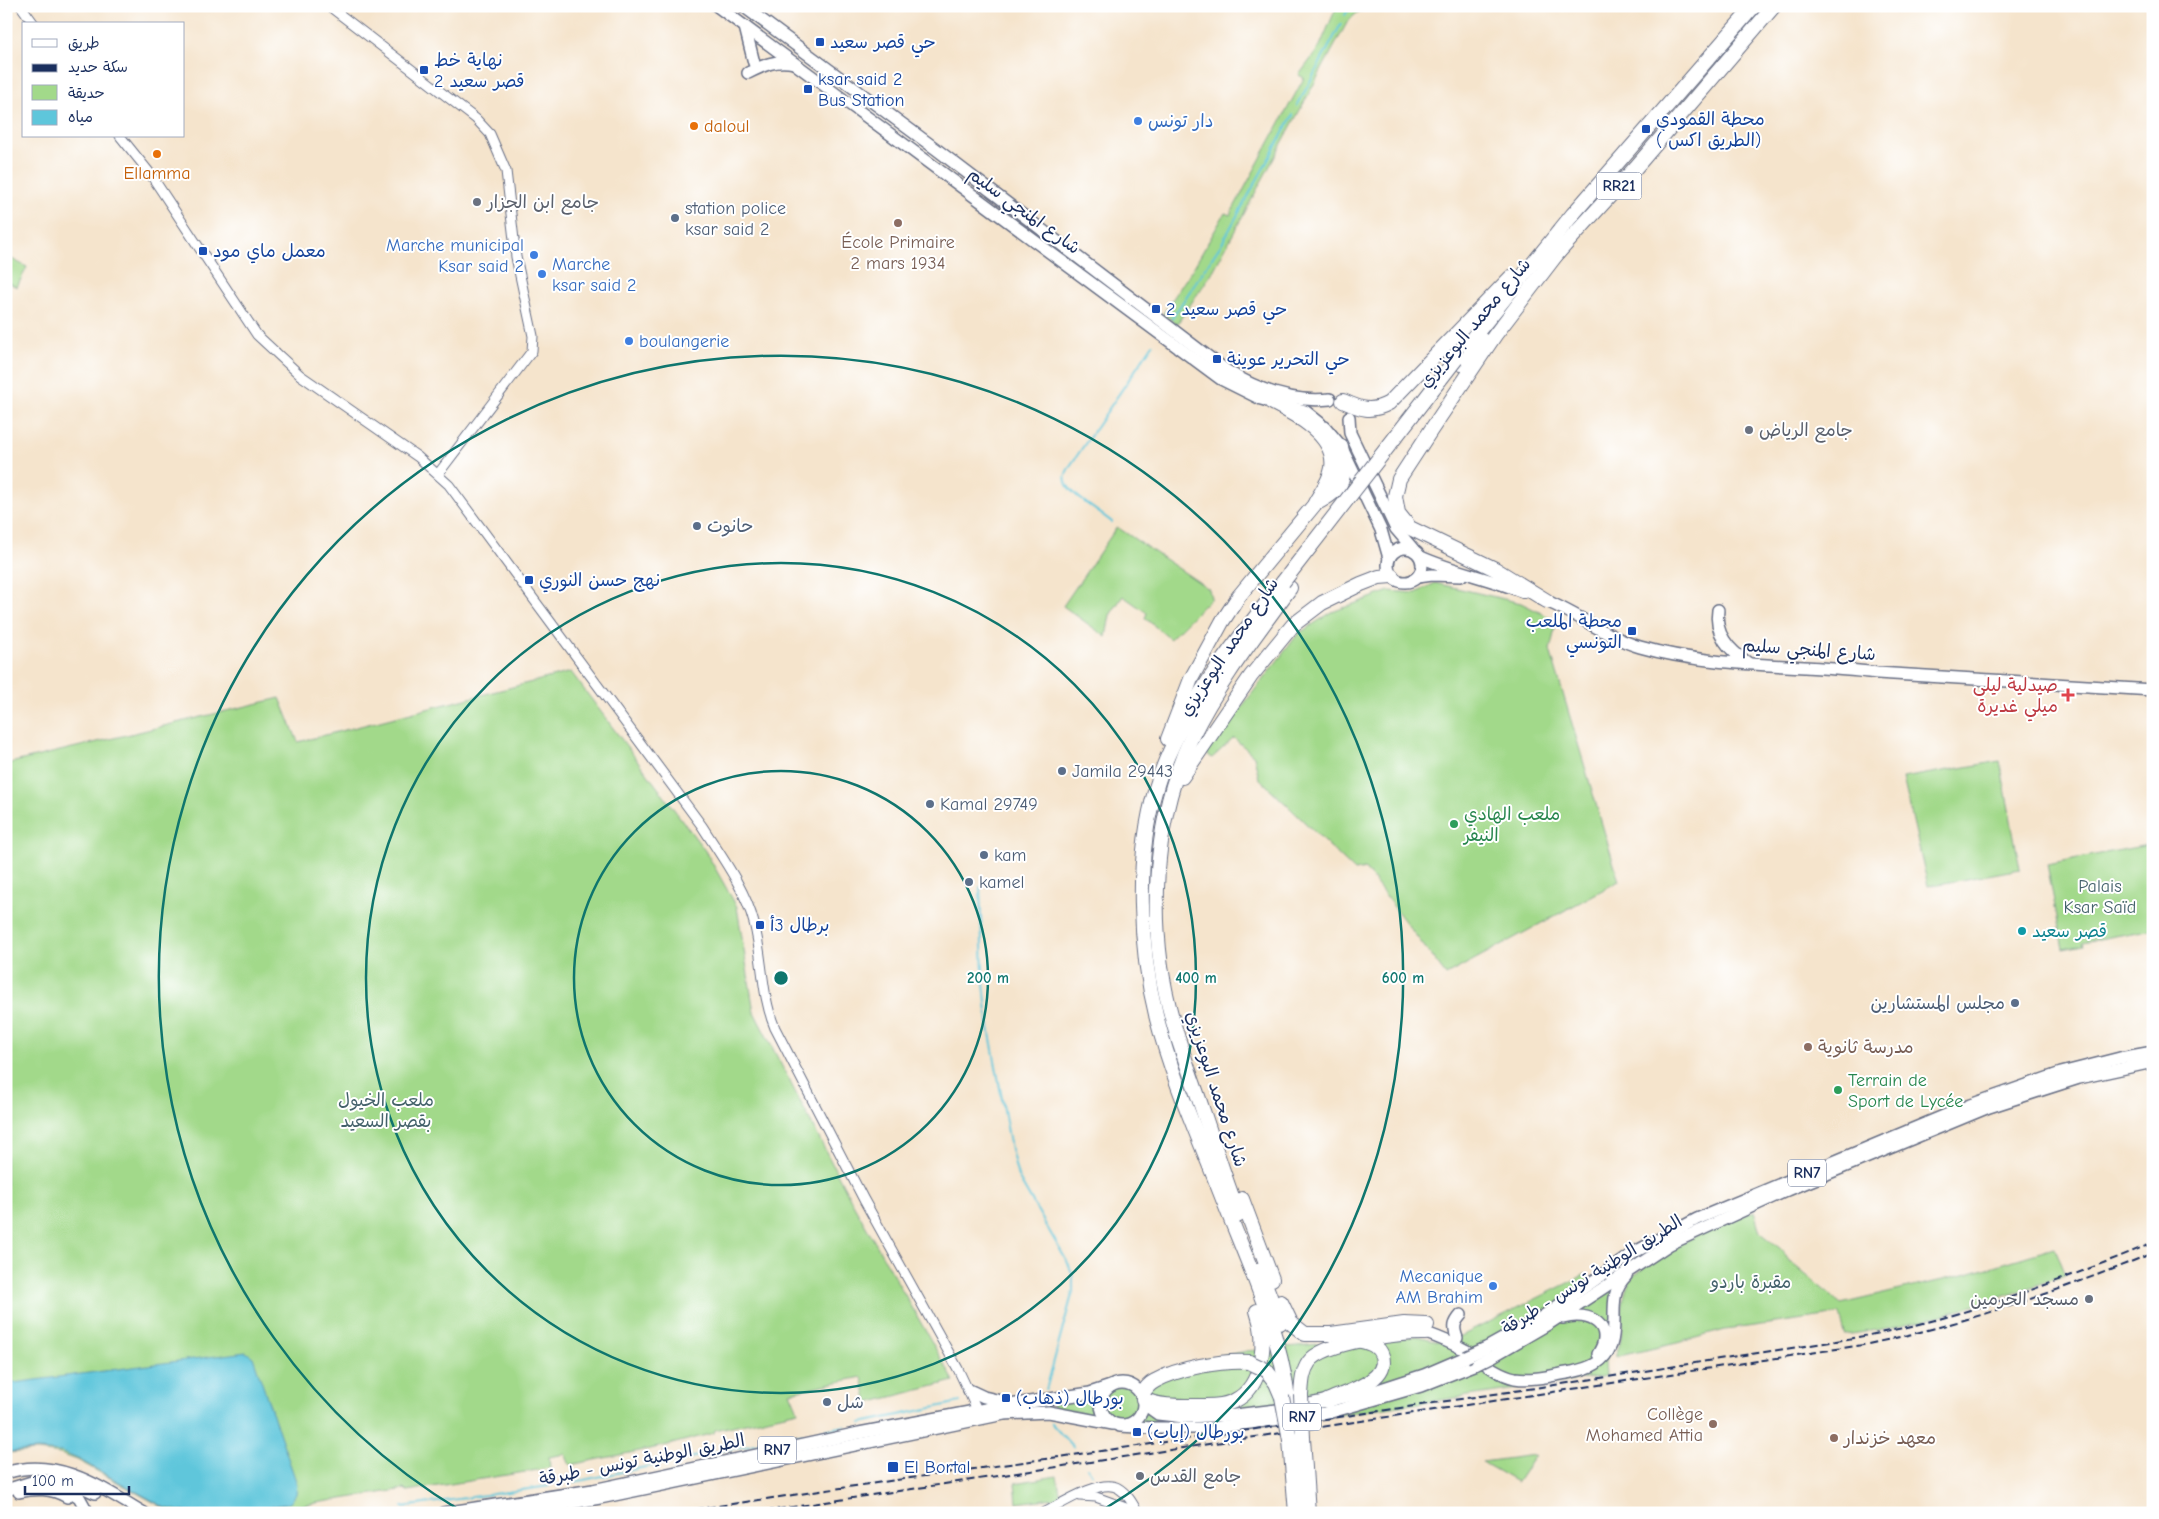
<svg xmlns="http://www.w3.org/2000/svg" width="2159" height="1519" viewBox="0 0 2159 1519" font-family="'Comic Neue','Playpen Sans Arabic',sans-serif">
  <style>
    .green { fill: #a2d98a; stroke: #5e8474 }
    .water { fill: #5ec6db; stroke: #3c7a9c }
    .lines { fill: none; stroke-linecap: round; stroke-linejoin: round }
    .stream { stroke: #5ec6db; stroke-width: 2 }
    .minor-casing { stroke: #676e84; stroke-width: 11 }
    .major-casing { stroke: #676e84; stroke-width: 14 }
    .highway-casing { stroke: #676e84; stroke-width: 16 }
    .minor { stroke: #fff; stroke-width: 9 }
    .major { stroke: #fff; stroke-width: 11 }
    .highway { stroke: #fff; stroke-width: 14 }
    .rail { stroke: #1b2f5e; stroke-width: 2; stroke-dasharray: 8 4; stroke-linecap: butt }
    .major-bridge-casing { stroke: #676e84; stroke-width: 14; stroke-linecap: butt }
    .highway-bridge-casing { stroke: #676e84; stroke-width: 16; stroke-linecap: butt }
    .major-bridge { stroke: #fff; stroke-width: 11 }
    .highway-bridge { stroke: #fff; stroke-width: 14 }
    .ring { fill: none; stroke: #0f766e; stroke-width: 2.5 }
    .transit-dot { fill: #1a4fb4; stroke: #fff; stroke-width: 2 }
    .shop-dot { fill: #3f7fe0; stroke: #fff; stroke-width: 2 }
    .food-dot { fill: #e8710a; stroke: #fff; stroke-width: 2 }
    .worship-dot { fill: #6b7280; stroke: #fff; stroke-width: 2 }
    .service-dot { fill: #5c6f8a; stroke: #fff; stroke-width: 2 }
    .education-dot { fill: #8d6e63; stroke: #fff; stroke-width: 2 }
    .health-dot { fill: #e0444e; stroke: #fff; stroke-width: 2 }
    .leisure-dot { fill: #2e9e5b; stroke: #fff; stroke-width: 2 }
    .culture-dot { fill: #0f9aa8; stroke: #fff; stroke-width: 2 }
    .labels { text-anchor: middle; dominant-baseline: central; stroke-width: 4; stroke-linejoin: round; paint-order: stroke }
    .shield { fill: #fff; stroke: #5f6d8e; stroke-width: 1 }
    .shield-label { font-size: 16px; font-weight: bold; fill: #1b2f5e }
    .transit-label { font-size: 18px; fill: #164399; stroke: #fff; text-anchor: start }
    .shop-label { font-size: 18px; fill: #366cbe; stroke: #fff; text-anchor: start }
    .food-label { font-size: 18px; fill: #c56008; stroke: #fff; text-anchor: start }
    .worship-label { font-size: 18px; fill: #5b616d; stroke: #fff; text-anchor: start }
    .service-label { font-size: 18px; fill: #4e5e75; stroke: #fff; text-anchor: start }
    .street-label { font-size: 18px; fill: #1b2f5e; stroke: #fff }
    .education-label { font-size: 18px; fill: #785e54; stroke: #fff; text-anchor: start }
    .health-label { font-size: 18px; fill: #be3a42; stroke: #fff; text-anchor: end }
    .leisure-label { font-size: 18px; fill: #27864d; stroke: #fff; text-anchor: start }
    .park-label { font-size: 18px; fill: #44626b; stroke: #fff }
    .culture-label { font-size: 18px; fill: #0d838f; stroke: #fff; text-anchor: start }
    .centre { fill: #0f766e; stroke: #fff; stroke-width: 2.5 }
    .ring-label { font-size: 15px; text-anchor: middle; font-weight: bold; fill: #0f766e; stroke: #fff; stroke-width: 4; stroke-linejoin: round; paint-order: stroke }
  </style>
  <rect width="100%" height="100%" fill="#fff"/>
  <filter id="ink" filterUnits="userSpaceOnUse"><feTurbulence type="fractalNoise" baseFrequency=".02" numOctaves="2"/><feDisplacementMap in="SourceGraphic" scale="10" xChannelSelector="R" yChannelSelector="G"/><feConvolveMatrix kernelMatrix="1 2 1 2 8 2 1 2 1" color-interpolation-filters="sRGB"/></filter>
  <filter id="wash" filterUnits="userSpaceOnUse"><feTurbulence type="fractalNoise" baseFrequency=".0096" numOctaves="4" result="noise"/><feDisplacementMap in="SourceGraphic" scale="20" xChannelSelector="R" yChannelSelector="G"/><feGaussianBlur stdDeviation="1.12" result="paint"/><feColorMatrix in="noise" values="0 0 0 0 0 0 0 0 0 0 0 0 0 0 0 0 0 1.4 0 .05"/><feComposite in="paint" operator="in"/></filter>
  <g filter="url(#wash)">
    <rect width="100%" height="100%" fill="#f5e4cc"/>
    <g class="green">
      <polygon points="1337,6 1375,6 1358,12 1348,21 1212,273 1177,324 1163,314 1195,265 1225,213 1230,215 1304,78 1299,75 1319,48"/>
      <polygon points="6,256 27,267 17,287 6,282"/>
      <polygon points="1117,527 1209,589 1211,598 1170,639 1145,618 1147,613 1123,596 1110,615 1106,637 1063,606"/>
      <polygon points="1435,583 1521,603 1557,621 1550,650 1619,881 1446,975 1365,869 1355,871 1259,778 1254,756 1234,738 1212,758 1206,753 1298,634 1332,612 1389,591 1416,593"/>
      <polygon points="571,672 706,852 737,907 754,1012 852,1202 954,1381 868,1403 862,1377 790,1392 798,1411 715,1430 714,1433 664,1446 570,1465 565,1454 549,1457 550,1468 407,1491 405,1489 252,1513 173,1513 77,1460 60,1454 37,1451 6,1453 6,764 280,698 298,742"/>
      <polygon points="2000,761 2020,869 1928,886 1903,778"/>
      <polygon points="2153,844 2153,929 2083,942 2084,945 2063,949 2047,864"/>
      <path d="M1754 1211 1760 1232 1782 1250 1789 1261 1841 1304 1968 1274 2054 1248 2065 1275C1993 1301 1921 1325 1845 1335L1840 1314 1725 1330 1677 1343 1615 1357C1627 1331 1618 1314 1626 1290 1636 1257 1723 1224 1754 1211Z"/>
      <polygon points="1586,1274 1598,1293 1624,1283 1605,1362 1606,1376 1276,1424 1144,1423 1117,1420 1052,1407 1053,1402 1116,1387 1147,1384 1206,1359 1247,1351 1317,1344 1331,1349 1417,1336 1447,1343"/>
      <polygon points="1535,1455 1517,1482 1482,1462"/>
      <polygon points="1057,1476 1061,1497 1017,1503 1015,1483"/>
    </g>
    <path class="water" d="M246 1352 253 1357 297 1484 296 1494 290 1503C253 1510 199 1519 164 1507L78 1459 61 1452 37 1450 6 1452V1384Z"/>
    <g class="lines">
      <g class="stream">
        <polyline points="1345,15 1351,6"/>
        <polyline points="1297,106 1341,24"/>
        <polyline points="1172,318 1222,243 1293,115"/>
        <path d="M1112 522C1101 513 1069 494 1066 482 1064 476 1067 471 1070 466L1153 344"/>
        <polyline points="980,887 983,973 988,1022 1011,1149 1018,1177 1069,1265 1073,1277 1073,1291 1046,1390"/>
        <polyline points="861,1423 960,1402"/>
        <polyline points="1051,1423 1073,1447"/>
        <polyline points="821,1431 845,1426"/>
        <polyline points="1088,1468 1092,1474"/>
        <polyline points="574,1482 803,1434"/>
        <polyline points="403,1507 549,1486"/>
        <polyline points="1117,1511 1119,1513"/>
      </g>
    </g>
  </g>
  <g filter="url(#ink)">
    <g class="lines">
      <g class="minor-casing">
        <g id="minor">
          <polyline points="21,6 34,24"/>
          <polyline points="329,6 476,119 490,134 506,171 516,257 533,336 532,351 438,474"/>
          <path d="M120 136 149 172 257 335 300 375 418 457 449 485 702 826C721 856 745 888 754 923 763 957 761 995 775 1028L864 1200 958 1369 980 1416"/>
          <polyline points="1080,1496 1096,1497 1137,1512"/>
          <path d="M1044 1513C1061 1504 1101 1478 1118 1488 1127 1493 1133 1504 1138 1513"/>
        </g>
      </g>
      <g class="major-casing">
        <g id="major">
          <polyline points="717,6 1221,379 1261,399 1305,411 1320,423"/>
          <path d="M743 6 936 149 1227 371C1258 390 1294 403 1330 399"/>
          <polyline points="745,27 754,63"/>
          <path d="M748 73C764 65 776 59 794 63"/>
          <polyline points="1349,417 1350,433 1396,529 1413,549"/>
          <polyline points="1325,427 1341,446 1381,530 1389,558"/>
          <circle cx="1405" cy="565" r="17"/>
          <path d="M1421 557C1454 572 1490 578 1523 592"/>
          <polyline points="1418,577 1432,575 1461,576"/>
          <path d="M1541 599C1575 611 1605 637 1640 647 1717 669 1799 663 1877 673L2153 690"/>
          <path d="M1718 610C1714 634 1729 650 1748 663"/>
          <path d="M1563 1318C1590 1310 1616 1326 1598 1354"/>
          <path d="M1426 1333C1440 1338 1452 1343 1465 1350 1481 1360 1496 1374 1515 1378 1533 1381 1554 1375 1572 1372 1590 1368 1604 1363 1611 1345 1619 1322 1606 1295 1626 1276"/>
          <path d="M1457 1338C1453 1327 1454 1323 1461 1315"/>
          <polyline points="1486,1348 1542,1317 1635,1252 1697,1219 1970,1105 2061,1073 2120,1058 2153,1052"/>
          <polyline points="1493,1356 1550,1323 1670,1244 1788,1190 1989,1107 2079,1078 2153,1062"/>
          <circle cx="1122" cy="1404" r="21"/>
          <polyline points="969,1390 984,1397 1005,1402"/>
          <polyline points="1144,1404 1158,1414 1184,1417 1235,1415 1285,1409 1378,1390 1424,1375 1466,1357"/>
          <polyline points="1120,1426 1153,1428 1210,1428 1312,1415 1331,1412 1421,1386 1477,1364"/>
          <path d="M6 1473C57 1456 102 1488 144 1513"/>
          <path d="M35 1481C57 1478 76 1483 95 1493"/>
          <polyline points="60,1485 79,1497 88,1513"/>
          <polyline points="6,1490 35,1481 42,1482"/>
          <path d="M19 1492C36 1488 51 1488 67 1497"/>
          <polyline points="443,1513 593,1490 859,1433 996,1407 1090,1393 1111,1386"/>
          <polyline points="511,1513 600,1498 1004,1414 1049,1412 1113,1424"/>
        </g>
      </g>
      <g class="highway-casing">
        <g id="highway">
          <polyline points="1555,256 1636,167 1774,6"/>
          <polyline points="1467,345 1573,214 1754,6"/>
          <polyline points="1462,364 1482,340"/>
          <path d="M1343 401C1361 409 1371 413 1389 403L1511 277"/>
          <path d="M1271 402C1295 414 1337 436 1332 468 1330 481 1321 492 1315 503"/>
          <path d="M1283 582C1249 626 1211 670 1186 719 1174 741 1163 764 1156 788 1135 858 1139 948 1157 1019 1173 1082 1201 1142 1224 1202 1249 1266 1279 1329 1288 1398"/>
          <polyline points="1547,601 1495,569 1410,528 1398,513 1395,496 1399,479 1431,430 1495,335 1560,250"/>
          <path d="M1168 739 1191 679 1222 622 1239 596 1315 504C1346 488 1346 478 1341 446"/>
          <polyline points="1182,777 1251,676 1293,625 1322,603 1361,584 1379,577 1392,576"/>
          <polyline points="1242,1199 1272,1279"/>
          <path d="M1239 1215C1225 1180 1214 1143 1202 1108 1192 1078 1180 1048 1172 1018 1147 929 1152 820 1192 736 1218 683 1256 635 1290 588"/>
          <polyline points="1260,1270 1280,1323"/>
          <polyline points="1281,1302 1291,1323 1305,1334 1331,1334 1404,1324 1427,1325"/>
          <polyline points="1266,1370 1276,1383 1282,1397"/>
          <path d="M1142 1395C1145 1389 1149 1384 1155 1381 1178 1368 1222 1360 1249 1362"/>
          <path d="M1301 1395C1302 1383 1302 1372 1309 1362 1323 1342 1401 1332 1425 1333"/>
          <path d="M1143 1399C1158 1406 1176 1406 1192 1406 1206 1406 1222 1407 1234 1401 1265 1386 1267 1339 1257 1311"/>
          <path d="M1327 1401C1344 1393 1390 1381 1382 1356 1379 1346 1370 1343 1361 1341"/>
          <polyline points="1303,1438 1308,1513"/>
          <polyline points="1290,1440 1296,1513"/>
        </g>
      </g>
      <use href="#minor" class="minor"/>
      <use href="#major" class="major"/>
      <use href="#highway" class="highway"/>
      <g class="rail">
        <path d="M671 1513C937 1473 1202 1438 1467 1398 1557 1385 1647 1371 1737 1356 1805 1346 1873 1337 1939 1319 2012 1299 2082 1272 2153 1243"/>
        <path d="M753 1513 1863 1345C1966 1324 2056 1292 2153 1253"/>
      </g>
      <g class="major-bridge-casing">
        <g id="major-bridge">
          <polyline points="1466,1357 1486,1348"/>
          <polyline points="1477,1364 1493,1356"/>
        </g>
      </g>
      <g class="highway-bridge-casing">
        <g id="highway-bridge">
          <polyline points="1283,582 1456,359"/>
          <polyline points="1249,1362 1266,1370"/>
          <polyline points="1301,1395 1303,1438"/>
          <polyline points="1282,1397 1290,1440"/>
        </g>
      </g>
      <use href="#major-bridge" class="major-bridge"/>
      <use href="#highway-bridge" class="highway-bridge"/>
    </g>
  </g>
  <g class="ring">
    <circle cx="781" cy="978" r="207"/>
    <circle cx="781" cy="978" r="415"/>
    <path d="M461 1511A622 622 0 1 1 1101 1511"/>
  </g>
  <g class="transit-dot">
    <rect x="815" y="37" width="10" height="10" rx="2.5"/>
    <rect x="419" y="65" width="10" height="10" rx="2.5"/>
    <rect x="803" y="84" width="10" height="10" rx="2.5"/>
    <rect x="1641" y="124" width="10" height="10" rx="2.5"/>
    <rect x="198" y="246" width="10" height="10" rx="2.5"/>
    <rect x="1151" y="304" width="10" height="10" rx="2.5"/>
    <rect x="1212" y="354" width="10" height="10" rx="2.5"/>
    <rect x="524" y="575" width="10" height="10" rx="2.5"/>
    <rect x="1627" y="626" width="10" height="10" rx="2.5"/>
    <rect x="755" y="920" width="10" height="10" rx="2.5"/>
    <rect x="1001" y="1393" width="10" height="10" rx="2.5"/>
    <rect x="1132" y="1427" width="10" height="10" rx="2.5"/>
    <rect x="887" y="1461" width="12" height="12" rx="2.5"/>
  </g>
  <g class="shop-dot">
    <circle cx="1138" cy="121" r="5"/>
    <circle cx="534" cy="255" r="5"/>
    <circle cx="542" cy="274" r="5"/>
    <circle cx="629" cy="341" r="5"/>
    <circle cx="1493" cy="1286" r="5"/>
  </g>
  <g class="food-dot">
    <circle cx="694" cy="126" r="5"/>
    <circle cx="157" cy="154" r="5"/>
  </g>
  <g class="worship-dot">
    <circle cx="477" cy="202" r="5"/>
    <circle cx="1749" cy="430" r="5"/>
    <circle cx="2089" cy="1299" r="5"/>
    <circle cx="1140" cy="1476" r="5"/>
  </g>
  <g class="service-dot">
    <circle cx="675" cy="218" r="5"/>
    <circle cx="697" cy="526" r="5"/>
    <circle cx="1062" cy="771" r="5"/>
    <circle cx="930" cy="804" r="5"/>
    <circle cx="984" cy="855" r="5"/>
    <circle cx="969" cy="882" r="5"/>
    <circle cx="2015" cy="1003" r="5"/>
    <circle cx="827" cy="1402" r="5"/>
  </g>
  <g class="education-dot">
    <circle cx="898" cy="223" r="5"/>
    <circle cx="1808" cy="1047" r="5"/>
    <circle cx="1713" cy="1424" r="5"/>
    <circle cx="1834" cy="1438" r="5"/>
  </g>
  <path class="health-dot" d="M2065.5 687.5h5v5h5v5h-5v5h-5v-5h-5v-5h5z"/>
  <g class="leisure-dot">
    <circle cx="1454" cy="824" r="5"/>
    <circle cx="1838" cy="1090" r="5"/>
  </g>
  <circle class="culture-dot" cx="2022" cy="931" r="5"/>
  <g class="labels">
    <g class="shield">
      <rect x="1596.5" y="172.5" width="45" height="27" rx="4"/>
      <rect x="1788" y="1159.5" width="38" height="27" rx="4"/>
      <rect x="1283" y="1403.5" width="38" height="27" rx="4"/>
      <rect x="758" y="1436.5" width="38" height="27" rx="4"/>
    </g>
    <g class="shield-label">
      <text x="1619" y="186">RR21</text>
      <text x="1807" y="1173">RN7</text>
      <text x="1302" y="1417">RN7</text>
      <text x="777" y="1450">RN7</text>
    </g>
    <g class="transit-label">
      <text x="830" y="42">حي قصر سعيد</text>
      <text x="434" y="60">نهاية خط<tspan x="434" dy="21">قصر سعيد 2</tspan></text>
      <text x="818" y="79">ksar said 2<tspan x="818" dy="21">Bus Station</tspan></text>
      <text x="1656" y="119">محطة القمودي<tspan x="1656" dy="21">( الطريق اكس)</tspan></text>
      <text x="213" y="251">معمل ماي مود</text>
      <text x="1166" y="309">2 حي قصر سعيد</text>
      <text x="1227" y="359">حي التحرير عوينة</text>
      <text x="539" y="580">نهج حسن النوري</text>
      <text x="1622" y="621" text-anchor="end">محطة الملعب<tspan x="1622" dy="21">التونسي</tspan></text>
      <text x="770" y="925">برطال 3أ</text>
      <text x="1016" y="1398">بورطال (ذهاب)</text>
      <text x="1147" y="1432">بورطال (إياب)</text>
      <text x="904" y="1467">El Bortal</text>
    </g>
    <g class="shop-label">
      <text x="1148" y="121">دار تونس</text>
      <text x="524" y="245" text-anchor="end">Marche municipal<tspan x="524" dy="21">Ksar said 2</tspan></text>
      <text x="552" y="264">Marche<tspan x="552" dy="21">ksar said 2</tspan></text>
      <text x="639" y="341">boulangerie</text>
      <text x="1483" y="1276" text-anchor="end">Mecanique<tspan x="1483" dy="21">AM Brahim</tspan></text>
    </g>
    <g class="food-label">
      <text x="704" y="126">daloul</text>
      <text x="157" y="173" text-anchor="middle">Ellamma</text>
    </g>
    <g class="worship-label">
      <text x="487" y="202">جامع ابن الجزار</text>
      <text x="1759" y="430">جامع الرياض</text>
      <text x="2079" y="1299" text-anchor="end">مسجد الحرمين</text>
      <text x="1150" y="1476">جامع القدس</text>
    </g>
    <g class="service-label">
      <text x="685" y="208">station police<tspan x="685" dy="21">ksar said 2</tspan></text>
      <text x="707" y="526">حانوت</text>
      <text x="1072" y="771">Jamila 29443</text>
      <text x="940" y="804">Kamal 29749</text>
      <text x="994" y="855">kam</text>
      <text x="979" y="882">kamel</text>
      <text x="2005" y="1003" text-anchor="end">مجلس المستشارين</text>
      <text x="837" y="1402">شل</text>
    </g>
    <g class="street-label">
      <text transform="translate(1024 211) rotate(36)">شارع المنجي سليم</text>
      <text transform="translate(1475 323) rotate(-50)">شارع محمد البوعزيزي</text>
      <text transform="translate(1229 647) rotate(-56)">شارع محمد البوعزيزي</text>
      <text transform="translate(1809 650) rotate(4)">شارع المنجي سليم</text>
      <text transform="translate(1216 1089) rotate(72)">شارع محمد البوعزيزي</text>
      <text transform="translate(1592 1275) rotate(-32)">الطريق الوطنية تونس - طبرقة</text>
      <text transform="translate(642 1460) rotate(-11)">الطريق الوطنية تونس - طبرقة</text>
    </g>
    <g class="education-label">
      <text x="898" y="242" text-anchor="middle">École Primaire<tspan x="898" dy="21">2 mars 1934</tspan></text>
      <text x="1818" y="1047">مدرسة ثانوية</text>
      <text x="1703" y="1414" text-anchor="end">Collège<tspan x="1703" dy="21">Mohamed Attia</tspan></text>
      <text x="1844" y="1438">معهد خزندار</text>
    </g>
    <g class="health-label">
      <text x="2058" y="685">صيدلية ليلى<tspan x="2058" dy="21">ميلي غديرة</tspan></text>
    </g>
    <g class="leisure-label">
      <text x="1464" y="814">ملعب الهادي<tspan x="1464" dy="21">النيفر</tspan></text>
      <text x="1848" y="1080">Terrain de<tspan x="1848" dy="21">Sport de Lycée</tspan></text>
    </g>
    <g class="park-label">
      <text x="2100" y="886">Palais<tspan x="2100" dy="21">Ksar Saïd</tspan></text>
      <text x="386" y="1100">ملعب الخيول<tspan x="386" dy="21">بقصر السعيد</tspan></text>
      <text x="1751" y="1282">مقبرة باردو</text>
    </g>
    <g class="culture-label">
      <text x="2032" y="931">قصر سعيد</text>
    </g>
  </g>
  <circle cx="781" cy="978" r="8" class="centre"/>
  <g class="ring-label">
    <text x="988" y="983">200 m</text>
    <text x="1196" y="983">400 m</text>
    <text x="1403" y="983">600 m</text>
  </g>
  <rect width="2159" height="1519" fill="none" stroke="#fff" stroke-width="25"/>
  <rect x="22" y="22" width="162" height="115" fill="#ffffff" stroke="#a4acbf"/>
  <rect x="32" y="39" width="25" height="8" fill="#ffffff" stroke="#a4acbf"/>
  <text x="68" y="48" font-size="15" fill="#1b2f5e">طريق</text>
  <rect x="32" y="64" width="25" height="8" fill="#1b2f5e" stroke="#a4acbf"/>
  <text x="68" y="72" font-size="15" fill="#1b2f5e">سكة حديد</text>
  <rect x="32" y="85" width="25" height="15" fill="#a2d98a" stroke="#a4acbf"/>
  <text x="68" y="98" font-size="15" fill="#1b2f5e">حديقة</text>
  <rect x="32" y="110" width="25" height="15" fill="#5ec6db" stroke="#a4acbf"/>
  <text x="68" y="122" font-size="15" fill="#1b2f5e">مياه</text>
  <path d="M25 1486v8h104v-8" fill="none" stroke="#1b2f5e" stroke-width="2.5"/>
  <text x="32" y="1486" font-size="15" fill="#1b2f5e" stroke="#ffffff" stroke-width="4" paint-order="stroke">100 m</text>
</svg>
